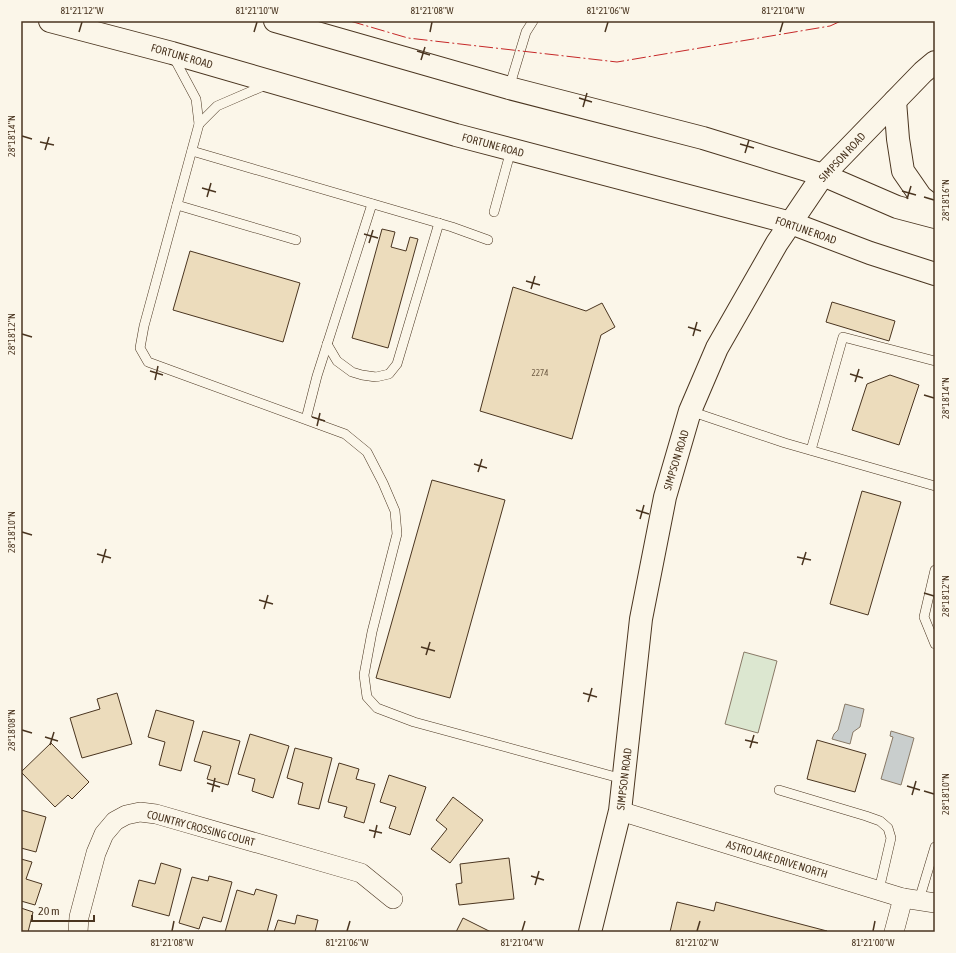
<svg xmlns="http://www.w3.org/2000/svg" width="956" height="953" viewBox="0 0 956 953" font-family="'Asap Condensed',sans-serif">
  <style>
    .green { fill: #dce7d0; stroke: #887966 }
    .water { fill: #c9cecd; stroke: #887966 }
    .building { fill: #ecdcbc; stroke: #4a3520 }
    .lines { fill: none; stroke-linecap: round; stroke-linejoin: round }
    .lane-casing { stroke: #4a3520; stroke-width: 10 }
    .street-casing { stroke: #4a3520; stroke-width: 20 }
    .secondary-casing { stroke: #4a3520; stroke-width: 24 }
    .lane { stroke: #fbf6e9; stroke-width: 9 }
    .street { stroke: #fbf6e9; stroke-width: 19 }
    .secondary { stroke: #fbf6e9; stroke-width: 22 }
    .power { stroke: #c62828; stroke-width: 1; stroke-dasharray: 14 3 2 3; stroke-linecap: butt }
    .ticks { fill: none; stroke: #4a3520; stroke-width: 1.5 }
    .labels { text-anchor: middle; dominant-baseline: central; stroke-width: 3; stroke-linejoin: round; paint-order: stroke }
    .number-label { font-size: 9px; fill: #725f47 }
    .street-label { font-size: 11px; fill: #4a3520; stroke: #fbf6e9 }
    .neatline { fill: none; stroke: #4a3520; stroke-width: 1.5 }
    .ticks-label { font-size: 10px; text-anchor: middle; fill: #4a3520 }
  </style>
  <rect width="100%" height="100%" fill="#fbf6e9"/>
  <polygon class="green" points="744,652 777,661 758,733 725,724"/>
  <g class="water">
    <polygon points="845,704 864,709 860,727 853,732 850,744 832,739 834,734 838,730"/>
    <polygon points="891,731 914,738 901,785 881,779 893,737 890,736"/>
  </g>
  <g class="building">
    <polygon points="382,229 395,232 391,247 406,251 410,237 418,239 388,348 352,338"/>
    <polygon points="190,251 300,283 283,342 173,310"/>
    <polygon points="513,287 586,311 602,303 615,327 601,335 572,439 480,411"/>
    <polygon points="832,302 895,321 889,341 826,322"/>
    <polygon points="890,375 919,385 899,445 852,430 867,384"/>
    <polygon points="432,480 505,500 450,698 376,678"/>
    <polygon points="862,491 901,502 868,615 830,604"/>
    <polygon points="117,693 132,744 82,758 70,718 100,709 97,699"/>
    <polygon points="156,710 194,721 181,771 159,765 165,742 148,737"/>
    <polygon points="203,731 240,741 228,785 207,779 211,766 194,761"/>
    <polygon points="250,734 289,746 273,798 252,791 255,779 238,774"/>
    <polygon points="817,740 866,754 855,792 807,779"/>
    <polygon points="51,743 89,782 72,799 68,795 55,807 21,772"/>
    <polygon points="295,748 332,758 319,809 298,804 303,783 287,778"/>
    <polygon points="339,763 359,769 356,779 375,784 364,823 344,817 347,807 328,802"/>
    <polygon points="389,775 426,787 410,835 389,828 396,807 380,802"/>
    <polygon points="453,797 483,820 450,863 431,849 447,829 436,820"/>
    <polygon points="21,810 46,817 36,852 21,848"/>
    <polygon points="509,858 514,899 459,905 456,884 462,883 460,864"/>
    <polygon points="21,859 32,862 26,879 42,884 35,905 21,901"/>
    <polygon points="161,863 181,869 169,916 132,906 139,880 155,884"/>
    <polygon points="209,876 232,882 221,922 203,917 199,929 179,923 192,877 208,881"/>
    <polygon points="256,889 277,895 267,932 225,932 237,890 254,895"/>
    <polygon points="677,902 714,911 716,902 827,931 670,932"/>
    <polygon points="21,908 33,912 28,932 21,931"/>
    <polygon points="297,915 318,920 315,932 274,932 278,920 295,924"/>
    <polygon points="463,918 491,932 456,932"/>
  </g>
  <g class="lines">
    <g class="lane-casing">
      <g id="lane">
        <polyline points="173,56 196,99 199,124 144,326 140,348 148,362 345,434 367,452 383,483 395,511 397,534 372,632 364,675 367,697 377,708 414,722 623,779"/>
        <polyline points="509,88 526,32 533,21"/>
        <polyline points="199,124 217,106 268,84"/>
        <polyline points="192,151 452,227 488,240"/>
        <polyline points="177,205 296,240"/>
        <polyline points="494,212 511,150"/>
        <polyline points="327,344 337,361 352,372 362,375 376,377 389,374 397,364 439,223"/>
        <polyline points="690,411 785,443 935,486"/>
        <polyline points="306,419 317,376 372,204"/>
        <polyline points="811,450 843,337 935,361"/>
        <polyline points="935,570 924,617 935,644"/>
        <polyline points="779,790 866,816 880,821 888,828 891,838 879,890"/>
        <polyline points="919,900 935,847"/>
      </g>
    </g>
    <g class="street-casing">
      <g id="street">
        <polyline points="620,811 903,898 935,903"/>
        <polyline points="78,932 79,917 96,853 104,834 115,821 126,815 140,812 156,814 361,873 393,899"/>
        <polyline points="894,932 903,898"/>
      </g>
    </g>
    <g class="secondary-casing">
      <g id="secondary">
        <polyline points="50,21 172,53 456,135 791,223 870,253 935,274"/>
        <polyline points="275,21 509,88 703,138 823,175 897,207 935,217"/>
        <polyline points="895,101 898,139 903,171 921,197 935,208"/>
        <polyline points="590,932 620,811 641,619 665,497 690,411 717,348 777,243 823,175 923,72 935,62"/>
      </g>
    </g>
    <use href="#lane" class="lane"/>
    <use href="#street" class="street"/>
    <use href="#secondary" class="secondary"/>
    <polyline class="power" points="350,21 408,38 617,62 830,26 841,21"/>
  </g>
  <path class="ticks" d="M79 32 82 22M254 32 257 22M430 32 432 22M605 32 608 22M780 32 783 22M417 51 430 55M421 60 425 47M579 98 592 102M583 107 587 93M22 136 32 139M40 142 54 145M740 144 754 148M45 150 49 137M745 153 749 140M202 188 216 192M902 191 916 195M207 197 211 183M924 197 934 200M907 199 911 186M364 234 378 238M369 243 373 230M526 281 540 285M531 289 535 276M688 327 701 331M22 334 32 337M693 336 697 322M150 371 163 375M850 374 863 378M155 380 158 366M855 382 859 369M924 395 934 398M312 417 325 421M317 426 320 413M474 464 487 468M478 472 482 459M636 510 649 514M640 519 644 505M22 532 32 535M97 554 111 558M797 557 811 560M102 563 106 549M802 565 806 552M924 593 934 596M259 600 273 604M264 609 268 595M421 647 435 651M426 655 430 642M583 693 597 697M588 702 592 688M22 730 32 733M45 737 58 741M745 740 758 743M50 745 54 732M750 748 754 735M207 783 220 787M907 786 920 790M924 791 934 794M212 792 215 778M912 795 916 781M369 830 382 833M374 838 377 825M531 876 544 880M535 885 539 871M172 931 174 921M347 931 350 921M522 931 525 921M697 931 700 921M873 931 875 921"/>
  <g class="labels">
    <g class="number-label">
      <text x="540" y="373">2274</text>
    </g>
    <g class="street-label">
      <text transform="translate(182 56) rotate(16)">FORTUNE ROAD</text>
      <text transform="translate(493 145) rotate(15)">FORTUNE ROAD</text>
      <text transform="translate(842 157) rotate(-47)">SIMPSON ROAD</text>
      <text transform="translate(806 230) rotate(19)">FORTUNE ROAD</text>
      <text transform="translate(676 460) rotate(-73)">SIMPSON ROAD</text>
      <text transform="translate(624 779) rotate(-83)">SIMPSON ROAD</text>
      <text transform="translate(201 828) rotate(15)">COUNTRY CROSSING COURT</text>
      <text transform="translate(777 859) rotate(17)">ASTRO LAKE DRIVE NORTH</text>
    </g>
  </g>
  <rect width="956" height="953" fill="none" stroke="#fbf6e9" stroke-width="44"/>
  <path d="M32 915v6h62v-6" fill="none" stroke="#4a3520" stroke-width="2"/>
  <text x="38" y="915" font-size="12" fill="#4a3520" stroke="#fbf6e9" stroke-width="3" paint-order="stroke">20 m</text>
  <rect x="22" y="22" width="912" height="909" class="neatline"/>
  <g class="ticks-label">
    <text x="82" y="14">81°21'12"W</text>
    <text x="257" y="14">81°21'10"W</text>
    <text x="432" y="14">81°21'08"W</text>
    <text x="608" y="14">81°21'06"W</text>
    <text x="783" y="14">81°21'04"W</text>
    <text transform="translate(11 136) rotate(-90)" y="4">28°18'14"N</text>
    <text transform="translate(945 200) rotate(-90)" y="4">28°18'16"N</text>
    <text transform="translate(11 334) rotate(-90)" y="4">28°18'12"N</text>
    <text transform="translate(945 398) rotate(-90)" y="4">28°18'14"N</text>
    <text transform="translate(11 532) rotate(-90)" y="4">28°18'10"N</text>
    <text transform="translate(945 596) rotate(-90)" y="4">28°18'12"N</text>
    <text transform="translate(11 730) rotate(-90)" y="4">28°18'08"N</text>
    <text transform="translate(945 794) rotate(-90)" y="4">28°18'10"N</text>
    <text x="172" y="946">81°21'08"W</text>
    <text x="347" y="946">81°21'06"W</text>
    <text x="522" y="946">81°21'04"W</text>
    <text x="697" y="946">81°21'02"W</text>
    <text x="873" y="946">81°21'00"W</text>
  </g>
</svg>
